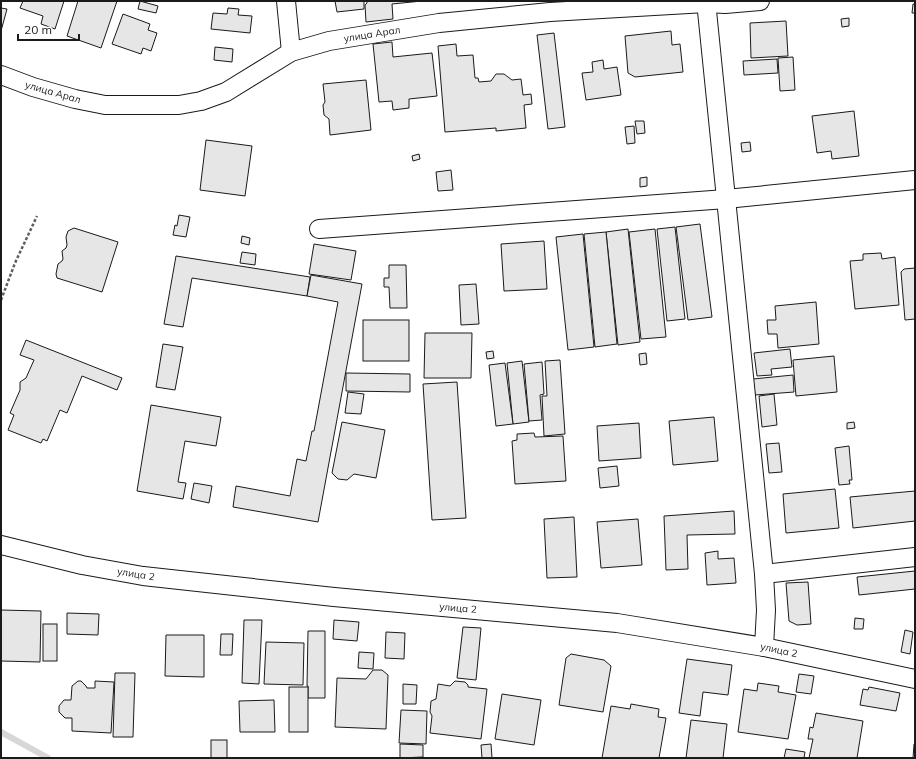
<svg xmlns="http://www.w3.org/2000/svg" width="916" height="759" viewBox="0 0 916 759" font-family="Mulish,sans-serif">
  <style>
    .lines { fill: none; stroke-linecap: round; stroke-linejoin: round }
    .stream { stroke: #d7d7d7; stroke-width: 6 }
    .building { fill: #e6e6e6; stroke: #1a1a1a }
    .street-casing { stroke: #1a1a1a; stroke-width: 20 }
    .path { stroke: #5f5f5f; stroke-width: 2.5; stroke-dasharray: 3 2; stroke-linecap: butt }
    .street { stroke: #fff; stroke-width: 18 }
    .labels { text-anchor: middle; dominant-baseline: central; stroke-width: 3; stroke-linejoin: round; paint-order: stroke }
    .street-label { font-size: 10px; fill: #1a1a1a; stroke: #fff }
  </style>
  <rect width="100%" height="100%" fill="#fff"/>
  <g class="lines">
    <polyline class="stream" points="1,732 48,758"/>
  </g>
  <g class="building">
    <polygon points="23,1 64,1 55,29 41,24 43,16 20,8"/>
    <polygon points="78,1 117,1 101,48 67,36"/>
    <polygon points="140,1 158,6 156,13 138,9"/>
    <polygon points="335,1 364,1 364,9 337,12"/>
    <polygon points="367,1 422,1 392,4 393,19 366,22 365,5 367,3"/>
    <polygon points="913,4 915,4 915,13 912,13"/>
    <polygon points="1,8 7,9 1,31"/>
    <polygon points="228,8 239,9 238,15 252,16 250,33 211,29 213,13 227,14"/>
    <polygon points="123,14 150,24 148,30 157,33 151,51 143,48 141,54 112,44"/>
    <polygon points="849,18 849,26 842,27 841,19"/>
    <polygon points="786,21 788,56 751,58 750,23"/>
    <polygon points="671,31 672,45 680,44 683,72 635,77 628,73 625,36"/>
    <polygon points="554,33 565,127 548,129 537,35"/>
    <polygon points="392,42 393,57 432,53 437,96 409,99 409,108 393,110 392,101 379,102 373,44"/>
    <polygon points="456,44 457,56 473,55 475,78 478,78 479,82 491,81 496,74 504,74 512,80 521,79 523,95 531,94 532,104 524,105 526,128 496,131 496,128 445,132 438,46"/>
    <polygon points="215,47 233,49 232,62 214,60"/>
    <polygon points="793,57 795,90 780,91 778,58"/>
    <polygon points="777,59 778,73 744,75 743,61"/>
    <polygon points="603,60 604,69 617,67 621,95 586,100 582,73 593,72 592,62"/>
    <polygon points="366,80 371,130 330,135 329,119 324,115 323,105 325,102 323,84"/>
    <polygon points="854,111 859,156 832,159 831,151 817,153 812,116"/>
    <polygon points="635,121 644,121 645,133 637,134"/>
    <polygon points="634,126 635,143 627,144 625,127"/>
    <polygon points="206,140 252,146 245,196 200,190"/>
    <polygon points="750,142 751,151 742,152 741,143"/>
    <polygon points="419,154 420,159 413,161 412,156"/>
    <polygon points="451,170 453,190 438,191 436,172"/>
    <polygon points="647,177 647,186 640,187 640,178"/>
    <polygon points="179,215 190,217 186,237 173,235 175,225 177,226"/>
    <polygon points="700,224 712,317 688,320 676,227"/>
    <polygon points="675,227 685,319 667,321 657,229"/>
    <polygon points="74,228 118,242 102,292 57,278 56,274 58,264 62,261 63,259 62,251 66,248 67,245 66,237 68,231"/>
    <polygon points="628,229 640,342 618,345 606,232"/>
    <polygon points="655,229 666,337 641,339 629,232"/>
    <polygon points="606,232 617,344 595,347 584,234"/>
    <polygon points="583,234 594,347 568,350 556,237"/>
    <polygon points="242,236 250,238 249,245 241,243"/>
    <polygon points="544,241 547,289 504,291 501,244"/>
    <polygon points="314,244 356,251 351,280 309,274"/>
    <polygon points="242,252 256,254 255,265 240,263"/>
    <polygon points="881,253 882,259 895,257 899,305 855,309 850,261 863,260 863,254"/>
    <polygon points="176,256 310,277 307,296 192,278 183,327 164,324"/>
    <polygon points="389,265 406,265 407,308 390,308 389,287 384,287 384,278 389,278"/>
    <polygon points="915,268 915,319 905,320 901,272 904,269"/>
    <polygon points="311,275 362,284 318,522 233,507 236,486 290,496 297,459 306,461 312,431 314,431 338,302 307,296"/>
    <polygon points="476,284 479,324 461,325 459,285"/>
    <polygon points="816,302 819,344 778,348 777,334 768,334 767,320 776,320 775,306"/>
    <rect x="363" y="320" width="46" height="41"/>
    <polygon points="425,333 472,333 471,378 424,378"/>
    <polygon points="26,340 122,378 117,390 82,376 67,413 60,410 47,441 43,439 41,443 8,430 14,415 10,413 20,390 20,382 26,378 34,360 20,355"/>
    <polygon points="163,344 183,347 175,390 156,387"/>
    <polygon points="790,349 792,367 771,369 772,375 757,376 754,353"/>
    <polygon points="493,351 494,358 487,359 486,352"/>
    <polygon points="646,353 647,364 640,365 639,354"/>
    <polygon points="834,356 837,392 796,396 793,360"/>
    <polygon points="560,360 565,434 544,436 542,396 547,396 545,361"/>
    <polygon points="522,361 529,422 513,424 507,363"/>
    <polygon points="542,362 544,394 540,395 542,420 529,421 524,364"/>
    <polygon points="505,363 513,424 496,426 489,365"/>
    <polygon points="346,373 410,374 410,392 346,391"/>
    <polygon points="793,375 794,392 755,395 753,379"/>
    <polygon points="457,382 466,518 432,520 423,384"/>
    <polygon points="348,392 364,394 361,414 345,413"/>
    <polygon points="774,394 777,425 762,427 759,396"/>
    <polygon points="151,405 221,417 216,446 185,441 178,482 186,483 183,499 137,491"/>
    <polygon points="714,417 718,461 673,465 669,421"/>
    <polygon points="342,422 385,430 376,478 354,474 347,480 338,479 332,473"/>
    <polygon points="854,422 855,428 847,429 847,423"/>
    <polygon points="639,423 641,458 599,461 597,426"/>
    <polygon points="534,433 535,437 563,436 566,481 515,484 512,441 517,440 517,434"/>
    <polygon points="779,443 782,472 769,473 766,444"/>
    <polygon points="849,446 852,480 849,480 850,484 839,485 835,448"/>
    <polygon points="617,466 619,486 600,488 598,468"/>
    <polygon points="194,483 212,486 209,503 191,499"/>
    <polygon points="835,489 839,528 786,533 783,494"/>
    <polygon points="915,491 915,521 853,528 850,497"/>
    <polygon points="734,511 735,534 687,535 688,569 666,570 664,516"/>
    <polygon points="574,517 577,577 547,578 544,519"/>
    <polygon points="638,519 642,565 601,568 597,522"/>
    <polygon points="718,551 718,559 734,558 736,583 707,585 705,553"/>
    <polygon points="915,571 915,589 859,595 857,577"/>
    <polygon points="808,582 811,624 797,625 789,621 786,583"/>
    <polygon points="1,610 41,611 40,662 1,661"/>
    <polygon points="67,613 99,614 98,635 67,634"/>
    <polygon points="855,618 864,619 863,629 854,629"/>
    <polygon points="244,620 262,620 259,684 242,683"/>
    <polygon points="334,620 359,622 357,641 333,639"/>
    <rect x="43" y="624" width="14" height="37"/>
    <polygon points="463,627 481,628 476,680 457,678"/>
    <polygon points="905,630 913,632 910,654 901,652"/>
    <polygon points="308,631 325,631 325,698 308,698 308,686 307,686"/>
    <polygon points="386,632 405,633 404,659 385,658"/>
    <polygon points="221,634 233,634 232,655 220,655"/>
    <polygon points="166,635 204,635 204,677 165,676"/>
    <polygon points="266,642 304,643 303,685 264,684"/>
    <polygon points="359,652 374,653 373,669 358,668"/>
    <polygon points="571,654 604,660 611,666 603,712 559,705 566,658"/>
    <polygon points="687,659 732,665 728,695 703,692 700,716 679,713"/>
    <polygon points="373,670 382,670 388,675 386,729 335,727 337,678 366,679"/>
    <polygon points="115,673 135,673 133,737 113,737"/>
    <polygon points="799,674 814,676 811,694 796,692"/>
    <polygon points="78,681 81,681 86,686 87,688 95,688 95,681 114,682 111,733 72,731 72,718 65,718 59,712 59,706 64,700 71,700 72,686"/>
    <polygon points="455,681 465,682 468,685 468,687 487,689 481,739 430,733 432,716 430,712 431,701 436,699 438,684 450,686"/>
    <polygon points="758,683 779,686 778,692 796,695 788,739 738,732 744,689 757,691"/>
    <polygon points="403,684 417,685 416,704 403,704"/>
    <rect x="289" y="687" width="19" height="45"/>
    <polygon points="869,687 900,693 896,711 860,705 863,689 868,690"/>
    <polygon points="502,694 541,700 534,745 495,739"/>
    <polygon points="274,700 275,732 240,732 239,701"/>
    <polygon points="631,704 659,709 658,717 666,718 659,758 602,758 611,706 630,709"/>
    <polygon points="401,710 427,711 426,744 399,743"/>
    <polygon points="816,713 863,721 857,758 809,758 813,739 808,739 810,727 813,728"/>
    <polygon points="691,720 727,724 723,758 686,758"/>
    <rect x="211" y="740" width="16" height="18"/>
    <polygon points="400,744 423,745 423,757 400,758"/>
    <polygon points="491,744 492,758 482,758 481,745"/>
    <polygon points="914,744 915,744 915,758 913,758"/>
    <polygon points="786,749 805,752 804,758 784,758"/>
  </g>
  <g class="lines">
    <g class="street-casing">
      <g id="street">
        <polyline points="286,1 291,52"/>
        <polyline points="706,1 764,574 766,610 764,647"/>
        <polyline points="1,75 33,87 75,99 105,105 179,105 201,101 226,92 291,52 329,41 439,23 550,12 706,3 725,4 760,1"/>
        <polyline points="319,229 726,199 915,180"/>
        <polyline points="1,545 82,565 143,576 334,597 617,623 764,647 915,679"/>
        <polyline points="764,574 915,557"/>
      </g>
    </g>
    <polyline class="path" points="1,300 15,263 37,216"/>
    <use href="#street" class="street"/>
  </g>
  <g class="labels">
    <g class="street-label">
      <text transform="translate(372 34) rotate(-9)">улица Арал</text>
      <text transform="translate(53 92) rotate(16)">улица Арал</text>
      <text transform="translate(136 574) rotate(9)">улица 2</text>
      <text transform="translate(458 608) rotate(5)">улица 2</text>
      <text transform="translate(779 650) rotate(12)">улица 2</text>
    </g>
  </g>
  <rect width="916" height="759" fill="none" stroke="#1a1a1a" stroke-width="4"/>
  <path d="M18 34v6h61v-6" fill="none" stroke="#1a1a1a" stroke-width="2"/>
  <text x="24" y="34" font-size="12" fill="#1a1a1a" stroke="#ffffff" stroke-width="3" paint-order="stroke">20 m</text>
</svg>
